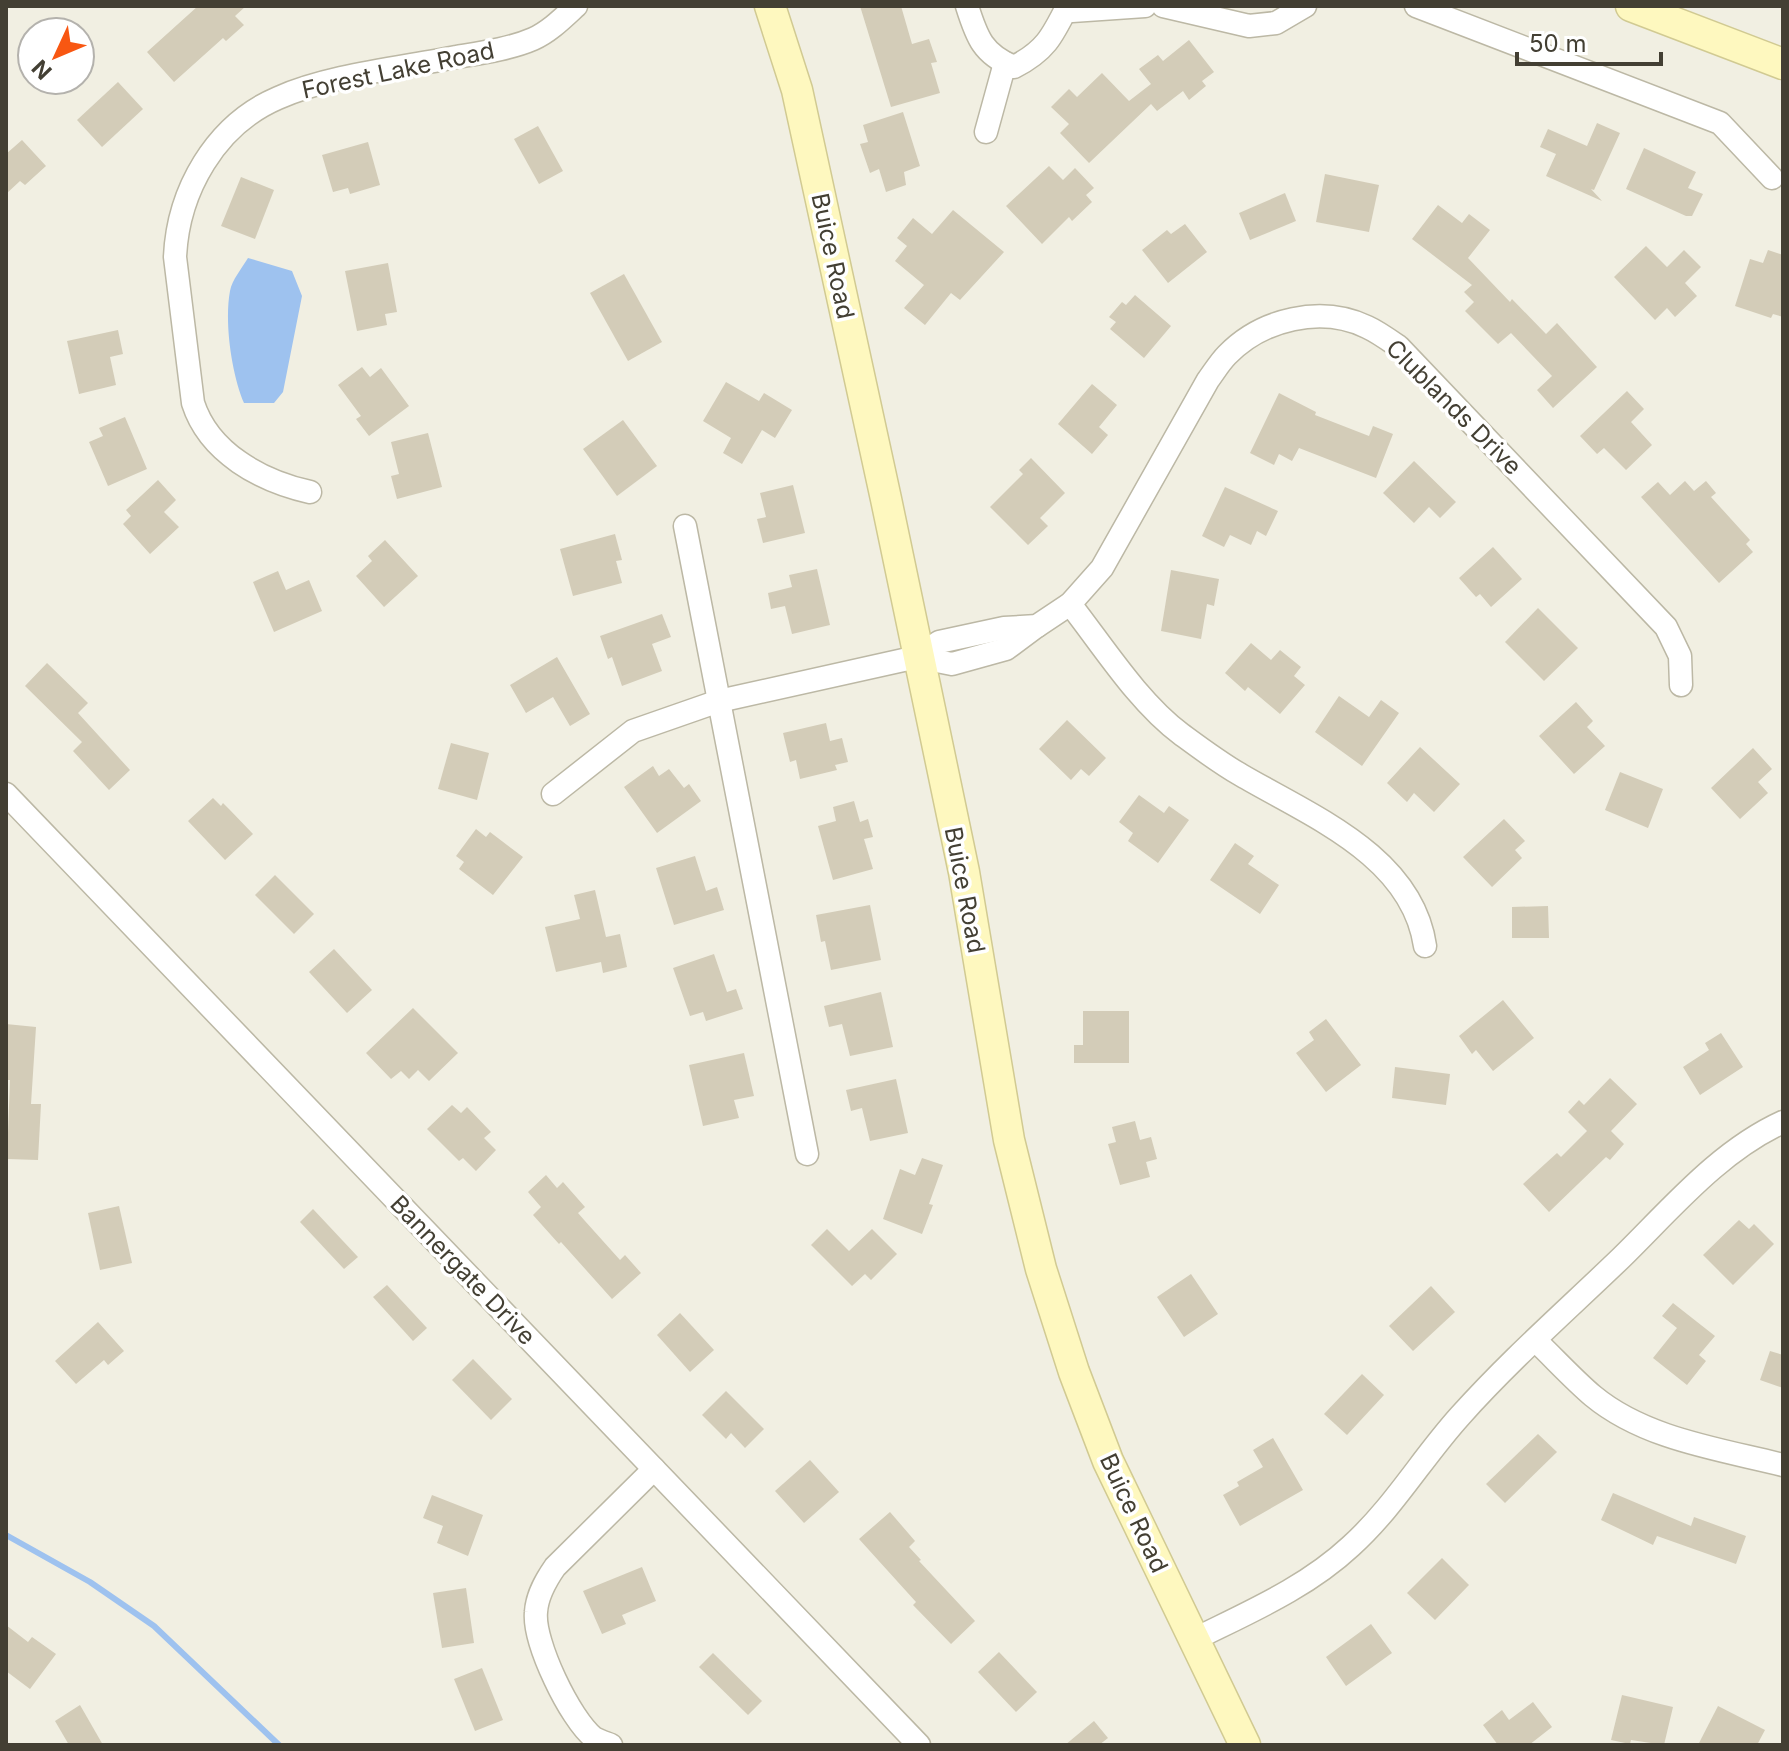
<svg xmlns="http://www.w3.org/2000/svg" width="1789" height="1751" viewBox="0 0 1789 1751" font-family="Inter,sans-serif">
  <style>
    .water { fill: #9ec2ef }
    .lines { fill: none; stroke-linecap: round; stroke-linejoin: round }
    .stream { stroke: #9ec2ef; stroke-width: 6 }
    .building { fill: #d3ccb8 }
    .street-casing { stroke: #bcb8a5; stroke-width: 25 }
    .secondary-casing { stroke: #d1ca92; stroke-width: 33 }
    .street { stroke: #fff; stroke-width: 22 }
    .secondary { stroke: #fef8bf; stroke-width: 30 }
    .labels { text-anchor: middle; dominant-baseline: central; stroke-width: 7; stroke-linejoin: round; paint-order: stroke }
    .street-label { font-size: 24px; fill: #433f33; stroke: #fff }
  </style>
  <rect width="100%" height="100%" fill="#f1efe2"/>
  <path class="water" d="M248 258 292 271 302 296 283 392 274 403H244C232 375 224 323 230 291 232 280 242 268 248 258Z"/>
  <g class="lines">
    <polyline class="stream" points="6,1535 90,1582 154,1626 279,1745"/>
  </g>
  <g class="building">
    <polygon points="198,6 246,6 235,16 244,25 226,41 223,38 174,82 147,52"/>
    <polygon points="860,6 901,6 912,44 929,39 937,62 931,63 940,93 891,107"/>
    <polygon points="1189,40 1214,72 1202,81 1206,86 1189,100 1183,91 1157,111 1151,104 1089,163 1060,133 1069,124 1051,107 1069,89 1077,97 1102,73 1129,101 1151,84 1139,69 1158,55 1163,61"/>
    <polygon points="118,82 143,109 102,147 77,120"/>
    <polygon points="903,112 920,166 904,172 906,185 886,192 879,169 870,173 860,144 868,142 863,125"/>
    <polygon points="1597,123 1620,133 1594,190 1591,189 1602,201 1546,176 1556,154 1540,147 1548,129 1587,146"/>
    <polygon points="538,126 563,171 539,184 514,139"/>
    <polygon points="22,140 46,166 25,185 20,181 6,194 6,154"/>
    <polygon points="368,142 380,185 350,194 348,188 333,192 322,155"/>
    <polygon points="1644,148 1696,172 1688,188 1703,194 1692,216 1686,216 1626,189"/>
    <polygon points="1049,166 1063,180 1075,168 1094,188 1086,195 1092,202 1072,221 1069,217 1042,244 1006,206"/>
    <polygon points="1325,174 1379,185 1369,232 1316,222"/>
    <polygon points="241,177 274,190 255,239 221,226"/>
    <polygon points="1285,193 1296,221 1250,240 1239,213"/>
    <polygon points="1438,205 1462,223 1469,214 1490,230 1468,258 1510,302 1512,299 1546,334 1557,323 1597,367 1553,408 1537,390 1552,376 1511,333 1498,344 1465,311 1474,302 1464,292 1472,285 1412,239"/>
    <polygon points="953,210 1004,252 960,300 951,293 925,325 904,308 924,285 895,261 907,246 897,238 913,218 932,234"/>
    <polygon points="1185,224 1207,252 1168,283 1142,250 1167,230 1171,234"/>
    <polygon points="1646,246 1667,267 1684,250 1701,267 1685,283 1697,296 1675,317 1667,308 1655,320 1614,277"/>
    <polygon points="1768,250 1783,255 1783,317 1773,314 1771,318 1735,306 1750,259 1763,263"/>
    <polygon points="388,263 397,312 385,314 387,325 357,331 345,271"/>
    <polygon points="624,274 662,342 628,361 590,293"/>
    <polygon points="1135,295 1171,326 1144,358 1110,329 1116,322 1109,317 1122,302 1126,305"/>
    <polygon points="118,330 123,354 110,357 116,385 79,394 67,341"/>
    <polygon points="362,367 370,377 381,368 409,406 369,436 356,419 361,416 338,385"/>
    <polygon points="726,382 759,401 764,393 792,410 775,438 762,430 742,464 723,453 731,438 703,421"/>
    <polygon points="1092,384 1117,405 1099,427 1108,435 1092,454 1058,424"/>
    <polygon points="1627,391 1644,409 1631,422 1652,445 1626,470 1604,448 1597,454 1580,436"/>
    <polygon points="1279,393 1316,412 1315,415 1369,436 1373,426 1393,434 1376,478 1299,448 1292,461 1279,454 1274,465 1250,453"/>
    <polygon points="125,417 147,469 108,486 89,442 103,436 99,428"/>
    <polygon points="623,420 657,466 617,496 583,449"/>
    <polygon points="428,433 442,487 397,499 391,476 399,474 391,442"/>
    <polygon points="1031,458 1065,493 1040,518 1048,526 1028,545 990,507 1023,474 1019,470"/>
    <polygon points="1414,461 1456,502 1440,518 1429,507 1414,523 1383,493"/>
    <polygon points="158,480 176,500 164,512 179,527 150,554 123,524 131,516 126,510"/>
    <polygon points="1685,481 1694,491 1706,481 1716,493 1711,497 1750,540 1746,544 1753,552 1719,583 1641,497 1658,482 1670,495"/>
    <polygon points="793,485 805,533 763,543 757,519 766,517 760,493"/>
    <polygon points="1225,487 1278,511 1266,536 1257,531 1251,545 1230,535 1224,547 1202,536"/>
    <polygon points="615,534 622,560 616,561 622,583 573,596 560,549"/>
    <polygon points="385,540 418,576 384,607 356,576 372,561 368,556"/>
    <polygon points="1493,547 1522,579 1491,607 1480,594 1476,597 1459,578"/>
    <polygon points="817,569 830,625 792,634 785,606 771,609 768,593 792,587 789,575"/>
    <polygon points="1171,570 1219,579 1214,606 1207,604 1201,639 1161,631"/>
    <polygon points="278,571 286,590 309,580 322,611 274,632 253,582"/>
    <polygon points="1538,608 1578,648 1544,681 1505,642"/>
    <polygon points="662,614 671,637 652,644 662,671 622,686 612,657 608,659 600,636"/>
    <polygon points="1251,643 1271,660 1280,650 1301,667 1294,676 1305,685 1280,714 1248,687 1245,691 1225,673"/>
    <polygon points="557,657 590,714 570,726 553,697 526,713 510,685"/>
    <polygon points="47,663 88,703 78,713 130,770 109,790 73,751 82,742 25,686"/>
    <polygon points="1339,696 1369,717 1381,700 1399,713 1362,766 1315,732"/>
    <polygon points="1576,702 1593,721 1587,727 1605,746 1574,774 1539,736"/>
    <polygon points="1067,720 1106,758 1089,776 1081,769 1071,780 1039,749"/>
    <polygon points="826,723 830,741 842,738 848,762 835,765 837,770 800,779 796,760 790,762 783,733"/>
    <polygon points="451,743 489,753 477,800 438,789"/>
    <polygon points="1420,747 1460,784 1434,812 1414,793 1407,802 1387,783"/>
    <polygon points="1753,748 1772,769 1758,782 1768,793 1740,819 1711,788"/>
    <polygon points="653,766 659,776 669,769 684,788 689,784 701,801 657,833 624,787"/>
    <polygon points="1620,772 1663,789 1648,828 1605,810"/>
    <polygon points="1139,795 1164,813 1169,806 1189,820 1158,863 1128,841 1133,833 1119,822"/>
    <polygon points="213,798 221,806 223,803 229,809 253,834 225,860 188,821"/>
    <polygon points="854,801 860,822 868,819 873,837 864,839 873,869 833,880 818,826 836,821 833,807"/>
    <polygon points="1504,819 1525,841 1515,850 1522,858 1492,887 1463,857"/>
    <polygon points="476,829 486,837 490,832 523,857 493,895 459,869 464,862 456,856"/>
    <polygon points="1235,843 1254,856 1248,864 1279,885 1260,914 1210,880"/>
    <polygon points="695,856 706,891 717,887 724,910 674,925 656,868"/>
    <polygon points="275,875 314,914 294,934 255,895"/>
    <polygon points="595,890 606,937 620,934 627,967 603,973 601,962 556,972 545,927 580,919 574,895"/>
    <polygon points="870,905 881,960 831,970 825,941 821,942 816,915"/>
    <polygon points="1548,906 1549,938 1512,938 1512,907"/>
    <polygon points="334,949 372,990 347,1013 309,972"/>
    <polygon points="714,954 727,992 736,989 743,1009 706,1021 703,1012 690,1016 673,968"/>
    <polygon points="881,992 893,1047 850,1056 842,1024 829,1027 824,1006"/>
    <polygon points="1503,1000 1534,1038 1493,1071 1476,1050 1472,1054 1459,1036"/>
    <polygon points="413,1008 458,1053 429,1081 418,1070 409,1079 401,1071 391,1079 366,1053"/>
    <polygon points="1083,1011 1129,1011 1129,1063 1074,1063 1074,1045 1083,1045"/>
    <polygon points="1326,1019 1361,1065 1326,1092 1296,1053 1314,1040 1309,1032"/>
    <polygon points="6,1024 36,1027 31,1104 41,1104 38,1160 7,1159 10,1080 6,1080"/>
    <polygon points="1721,1033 1743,1067 1700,1095 1683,1067 1709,1050 1705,1043"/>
    <polygon points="744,1053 754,1096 734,1100 739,1118 703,1126 689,1065"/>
    <polygon points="1395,1067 1450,1074 1446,1105 1392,1098"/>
    <polygon points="1610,1078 1637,1104 1611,1131 1624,1144 1610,1160 1606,1157 1549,1212 1523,1184 1557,1153 1561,1157 1587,1131 1568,1112 1579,1100 1584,1105"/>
    <polygon points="896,1079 908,1133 870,1141 862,1108 851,1111 846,1090"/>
    <polygon points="452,1105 461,1113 467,1107 491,1132 484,1138 496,1150 476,1171 463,1158 459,1161 427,1129"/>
    <polygon points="1135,1121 1140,1140 1151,1137 1157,1159 1146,1162 1150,1177 1120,1185 1108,1144 1116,1142 1112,1127"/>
    <polygon points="922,1158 943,1165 929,1204 933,1205 922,1234 883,1219 900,1169 915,1175"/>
    <polygon points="546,1175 557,1188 563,1182 585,1207 578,1213 585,1221 620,1260 625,1255 641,1273 612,1299 561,1242 559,1244 533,1215 541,1207 528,1192"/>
    <polygon points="119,1206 132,1263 100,1270 88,1213"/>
    <polygon points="313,1209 358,1257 344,1269 300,1222"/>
    <polygon points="1739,1220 1749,1229 1754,1224 1774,1244 1733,1285 1703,1255"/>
    <polygon points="827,1229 849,1251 872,1229 897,1254 871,1280 865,1274 852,1286 811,1245"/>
    <polygon points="1191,1274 1218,1314 1184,1337 1157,1297"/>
    <polygon points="387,1285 427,1328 413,1341 373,1297"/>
    <polygon points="1431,1286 1455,1312 1413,1351 1389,1326"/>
    <polygon points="1673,1303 1715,1336 1699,1355 1706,1361 1687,1385 1653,1358 1677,1328 1662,1316"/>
    <polygon points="680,1313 714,1350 690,1372 657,1335"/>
    <polygon points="98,1322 124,1351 108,1365 104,1360 76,1384 55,1361"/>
    <polygon points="1770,1351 1783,1355 1783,1388 1760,1380"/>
    <polygon points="473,1359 512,1399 491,1420 452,1380"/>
    <polygon points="1362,1374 1384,1395 1347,1435 1324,1414"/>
    <polygon points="726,1391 764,1429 745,1448 731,1433 726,1439 702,1415"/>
    <polygon points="1538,1434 1557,1452 1505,1503 1486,1484"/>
    <polygon points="1273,1438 1303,1490 1240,1526 1223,1495 1239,1486 1237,1482 1263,1467 1253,1450"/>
    <polygon points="810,1460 839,1492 804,1523 775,1491"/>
    <polygon points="1613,1493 1691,1526 1694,1517 1746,1536 1736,1564 1657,1536 1653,1545 1601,1520"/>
    <polygon points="432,1495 483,1515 468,1556 437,1543 443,1526 423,1518"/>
    <polygon points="890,1512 915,1541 909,1547 921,1560 919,1561 975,1621 951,1644 913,1605 916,1602 859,1539"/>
    <polygon points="1442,1558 1469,1585 1435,1620 1407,1593"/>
    <polygon points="642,1567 656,1601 622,1615 626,1624 602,1634 583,1591"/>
    <polygon points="466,1588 474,1643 442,1648 433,1593"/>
    <polygon points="1371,1624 1392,1653 1346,1686 1326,1657"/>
    <polygon points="6,1625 28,1642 32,1637 56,1654 30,1689 6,1671"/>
    <polygon points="999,1652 1037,1692 1016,1712 978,1672"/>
    <polygon points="713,1653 762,1701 748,1715 699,1667"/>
    <polygon points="482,1668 503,1720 475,1731 454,1679"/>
    <polygon points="1622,1695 1673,1707 1664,1745 1631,1740 1630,1744 1611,1740"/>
    <polygon points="1533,1702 1552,1727 1529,1745 1498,1745 1483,1725 1502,1710 1509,1720"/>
    <polygon points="80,1705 103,1745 69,1745 55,1721"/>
    <polygon points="1718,1706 1765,1730 1757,1745 1698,1745"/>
    <polygon points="1094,1721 1108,1738 1099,1745 1065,1745"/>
  </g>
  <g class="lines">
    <g class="street-casing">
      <g id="street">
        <path d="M967 6C977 38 983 54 1014 67 1045 51 1052 37 1067 7"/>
        <polyline points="1066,6 1072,11 1145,6"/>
        <polyline points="1163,6 1249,26 1276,23 1305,6"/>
        <polyline points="1416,6 1720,123 1772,178"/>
        <polyline points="986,132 1005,63"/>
        <path d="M310 492C261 481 209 453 193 403L175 257C178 191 215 125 278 98 329 75 401 68 456 57 480 53 510 49 533 39 549 32 563 18 576 6"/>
        <polyline points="685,526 807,1154"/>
        <path d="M1070 604C1103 646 1138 702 1181 734 1200 748 1220 763 1241 775 1311 816 1412 856 1425 946"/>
        <polyline points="917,657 952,664 1006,649 1037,626"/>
        <polyline points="6,794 919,1745"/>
        <path d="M553 794 633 731 719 701 917 657 939 642 1004 628 1037 626 1070 604 1102 568 1208 380C1214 372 1220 362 1227 355 1262 319 1321 305 1367 327 1378 332 1389 340 1399 347L1666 627 1680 656 1681 685"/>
        <path d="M1535 1340C1554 1358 1573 1379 1593 1396 1645 1439 1719 1449 1783 1465"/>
        <path d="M1195 1639C1249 1612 1306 1588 1351 1546 1394 1507 1422 1458 1460 1416 1510 1360 1567 1310 1621 1258 1671 1209 1719 1151 1783 1122"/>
        <path d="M611 1745C606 1743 599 1741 594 1738 570 1719 533 1642 536 1612 537 1595 546 1580 555 1567L654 1469"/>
      </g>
    </g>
    <g class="secondary-casing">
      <g id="secondary">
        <polyline points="770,6 797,90 886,499 964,872 1009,1140 1041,1269 1074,1372 1108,1461 1245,1745"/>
        <polyline points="1631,6 1783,64"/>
      </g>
    </g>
    <use href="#street" class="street"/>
    <use href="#secondary" class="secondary"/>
  </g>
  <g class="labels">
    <g class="street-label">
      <text transform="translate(398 70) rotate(-12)">Forest Lake Road</text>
      <text transform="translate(833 256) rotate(78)">Buice Road</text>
      <text transform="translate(1454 407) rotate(45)">Clublands Drive</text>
      <text transform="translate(965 890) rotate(79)">Buice Road</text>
      <text transform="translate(463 1270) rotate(46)">Bannergate Drive</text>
      <text transform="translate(1134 1513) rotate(65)">Buice Road</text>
    </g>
  </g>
  <rect width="1789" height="1751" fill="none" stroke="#433f33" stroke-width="16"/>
  <g transform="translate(56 56) rotate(226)"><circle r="38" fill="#ffffff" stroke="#b4b2ad" stroke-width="2"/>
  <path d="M0-6L14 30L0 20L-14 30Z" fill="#f85712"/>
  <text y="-12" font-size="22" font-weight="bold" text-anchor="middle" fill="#433f33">N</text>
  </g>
  <path d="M1517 52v12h144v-12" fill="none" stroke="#433f33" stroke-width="4"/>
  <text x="1529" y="52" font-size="24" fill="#433f33" stroke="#ffffff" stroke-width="6" paint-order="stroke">50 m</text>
</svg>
